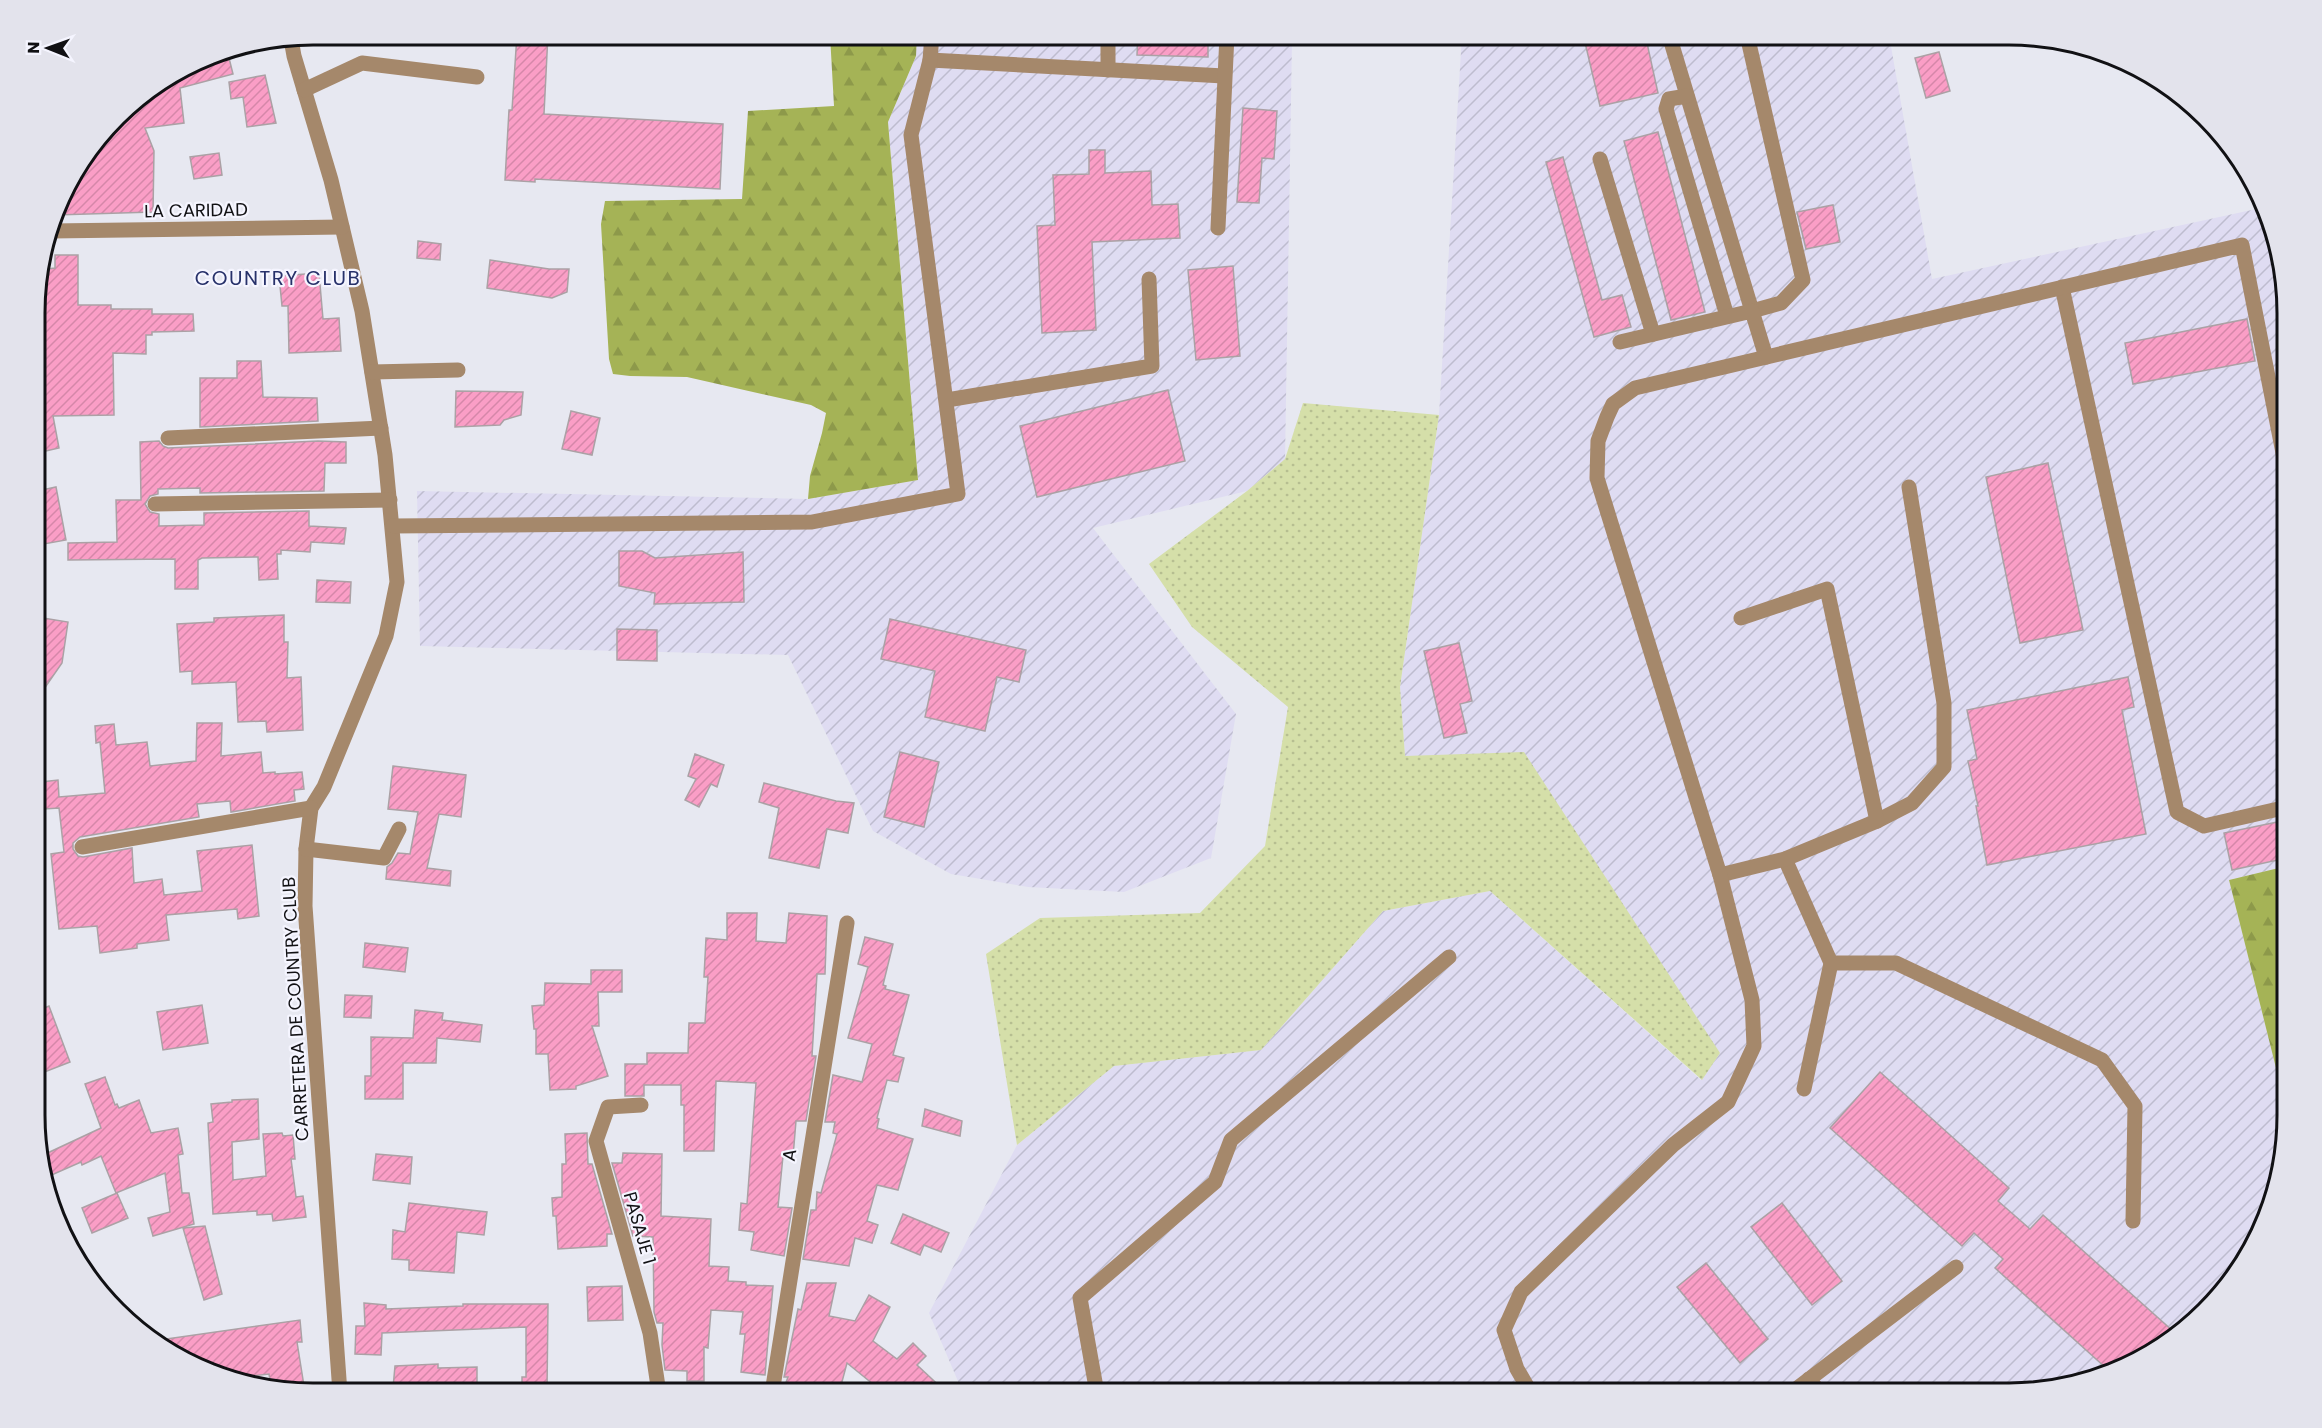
<svg xmlns="http://www.w3.org/2000/svg" width="2322" height="1428" viewBox="0 0 2322 1428" font-family="Poppins,sans-serif">
  <style>
    .industrial { fill: url(#industrial-furrows) }
    .grass { fill: url(#grass-dots) }
    .forest { fill: url(#forest-firs) }
    .building { fill: url(#building-hatch); stroke: #aba1a5; stroke-width: 1.5 }
    .lines { fill: none; stroke-linecap: round; stroke-linejoin: round }
    .minor { stroke: #a5886b; stroke-width: 15 }
    .labels { text-anchor: middle; dominant-baseline: central; stroke-width: 4.5; stroke-linejoin: round; paint-order: stroke }
    .street-label { font-size: 18px; fill: #111114; stroke: #f5f5ff }
    .neighbourhood-label { font-size: 20px; letter-spacing: 1.5px; fill: #27316a; stroke: #f5f5ff }
    .rim { fill: none; stroke: #111114; stroke-width: 3 }
  </style>
  <defs>
    <pattern id="industrial-furrows" width="10" height="10" patternUnits="userSpaceOnUse" patternTransform="scale(1.5)"><rect width="10" height="10" fill="#dfdcf2"/><path d="M-1 1l2-2M0 10L10 0M9 11l2-2" fill="none" stroke="#bebccf"/></pattern>
    <pattern id="grass-dots" width="8" height="8" patternUnits="userSpaceOnUse" patternTransform="scale(1.5)"><rect width="8" height="8" fill="#d5dfa9"/><path d="M2 2h.1M6 6h.1" fill="none" stroke="#b6be91" stroke-width="1.8" stroke-linecap="round"/></pattern>
    <pattern id="forest-firs" width="22" height="20" patternUnits="userSpaceOnUse" patternTransform="scale(1.5)"><rect width="22" height="20" fill="#a5b356"/><path d="M5 1l3.5 6h-7zM16 11l3.5 6h-7z" fill="#8d994a"/></pattern>
    <pattern id="building-hatch" width="6" height="6" patternUnits="userSpaceOnUse" patternTransform="scale(1.5)"><rect width="6" height="6" fill="#fa9ec6"/><path d="M-1 1l2-2M0 6l6-6M5 7l2-2" fill="none" stroke="#d587a9"/></pattern>
  </defs>
  <rect width="100%" height="100%" fill="#e7e8f1"/>
  <g class="industrial">
    <polygon points="917,35 1360,35 1360,39 1292,40 1285,459 1247,491 1093,528 1236,714 1211,858 1124,892 1028,887 951,874 873,831 788,655 420,646 417,491 808,499 918,480 888,122 916,56"/>
    <polygon points="1462,35 1889,35 1932,279 2261,208 2287,295 2287,866 2229,880 2287,1112 2287,1133 2273,1204 2241,1270 2148,1356 2027,1393 963,1393 929,1313 1017,1145 1114,1066 1261,1050 1383,911 1490,891 1701,1080 1720,1053 1405,756 1400,687 1439,415"/>
  </g>
  <polygon class="grass" points="1303,403 1439,415 1400,687 1405,756 1524,752 1720,1053 1702,1080 1490,891 1383,911 1261,1050 1114,1066 1017,1145 986,954 1040,918 1200,913 1265,846 1288,707 1192,627 1149,564 1247,491 1285,459"/>
  <g class="forest">
    <polygon points="830,35 917,35 916,56 888,122 918,480 808,499 810,476 822,433 826,413 811,405 687,377 630,376 613,374 609,359 601,224 605,201 742,199 748,111 834,106"/>
    <polygon points="2287,866 2287,1112 2229,880"/>
  </g>
  <g class="building">
    <polygon points="517,34 548,34 544,114 723,124 720,189 535,179 535,182 505,180 509,110 512,110"/>
    <polygon points="1138,34 1208,34 1208,57 1137,55"/>
    <polygon points="1583,34 1645,34 1658,93 1600,106"/>
    <polygon points="1939,52 1950,91 1926,98 1915,58"/>
    <polygon points="229,58 233,74 180,88 184,123 145,128 154,151 153,212 56,215 63,189 129,104 188,67"/>
    <polygon points="265,75 276,123 247,127 243,97 231,99 229,82"/>
    <polygon points="1243,108 1277,111 1274,159 1262,158 1259,203 1237,202"/>
    <polygon points="1658,132 1705,312 1671,320 1624,141"/>
    <polygon points="1089,150 1105,150 1105,173 1151,171 1152,205 1178,204 1180,238 1092,242 1096,330 1042,333 1037,226 1055,225 1053,175 1089,174"/>
    <polygon points="219,153 222,175 194,179 190,157"/>
    <polygon points="1563,157 1602,300 1622,295 1631,327 1594,337 1546,162"/>
    <polygon points="1833,205 1840,242 1806,249 1797,212"/>
    <polygon points="418,241 441,244 440,260 417,258"/>
    <polygon points="55,255 78,255 78,305 111,305 111,309 152,309 152,314 193,314 194,331 152,332 152,335 146,335 146,354 113,353 114,415 53,416 59,448 37,453 37,277 39,270 55,268"/>
    <polygon points="490,260 549,269 569,269 567,292 552,298 487,288"/>
    <polygon points="1233,266 1240,356 1196,360 1188,270"/>
    <polygon points="319,273 323,319 339,318 341,351 289,353 288,306 282,306 279,276"/>
    <polygon points="2247,319 2255,361 2133,384 2125,343"/>
    <polygon points="237,361 261,361 263,397 317,398 318,421 200,427 200,378 237,378"/>
    <polygon points="1168,390 1185,461 1037,497 1020,426"/>
    <polygon points="456,391 523,392 521,415 504,420 500,425 455,427"/>
    <polygon points="571,411 600,418 592,455 562,449"/>
    <polygon points="159,441 163,446 168,448 318,441 346,442 346,463 325,463 324,491 200,493 200,488 158,489 158,494 150,496 145,504 150,512 159,514 159,526 204,525 204,513 309,511 309,526 346,528 344,544 311,542 310,552 281,550 281,554 277,554 278,579 259,580 258,557 202,558 198,560 198,589 175,589 175,559 68,560 68,543 117,542 116,500 141,500 140,442"/>
    <polygon points="2048,463 2083,630 2020,643 1986,477"/>
    <polygon points="56,487 66,540 44,544 40,524 37,525 37,491"/>
    <polygon points="619,551 642,551 655,558 743,552 744,602 654,604 655,593 619,586"/>
    <polygon points="317,580 351,582 350,603 316,602"/>
    <polygon points="284,615 284,642 288,642 287,678 301,677 303,730 267,732 266,721 238,722 236,682 192,684 192,671 180,672 177,624 214,622 214,618"/>
    <polygon points="37,617 68,622 62,663 37,699"/>
    <polygon points="890,619 1026,650 1019,682 997,677 985,731 925,717 935,671 881,659"/>
    <polygon points="617,629 657,630 657,661 617,660"/>
    <polygon points="1459,643 1472,701 1460,704 1467,733 1444,738 1424,651"/>
    <polygon points="2128,677 2134,707 2122,710 2146,834 1987,865 1976,806 1978,806 1968,761 1977,759 1967,710"/>
    <polygon points="197,723 222,723 221,756 261,752 263,773 275,772 275,774 302,772 304,789 294,790 295,801 231,812 230,801 197,804 199,817 80,837 73,843 73,849 78,856 83,857 132,848 134,883 162,879 164,895 202,891 197,851 252,845 259,916 238,919 237,909 166,915 169,940 137,944 137,948 100,953 97,926 59,929 51,854 64,852 59,808 44,809 41,782 58,780 59,797 105,793 100,742 96,743 95,726 114,724 116,745 147,742 150,766 196,761"/>
    <polygon points="900,752 939,762 924,827 884,817"/>
    <polygon points="695,754 724,765 717,787 711,784 699,807 685,800 696,779 688,776"/>
    <polygon points="393,766 466,775 461,817 439,814 427,868 451,871 450,886 386,879 387,867 392,863 398,853 410,854 418,812 388,809"/>
    <polygon points="764,783 836,801 854,803 848,833 827,829 819,868 769,858 779,808 759,802"/>
    <polygon points="2287,820 2287,858 2232,870 2224,833"/>
    <polygon points="727,913 757,913 756,941 786,943 789,913 827,916 825,974 817,974 812,1056 816,1056 806,1121 796,1121 793,1157 783,1156 778,1207 792,1208 784,1256 751,1250 754,1232 739,1230 741,1203 747,1204 756,1083 716,1081 714,1151 684,1151 684,1105 681,1105 681,1085 644,1085 644,1096 625,1096 625,1064 647,1064 647,1053 688,1053 689,1023 705,1023 708,977 704,977 706,938 727,940"/>
    <polygon points="865,937 893,944 883,985 886,986 885,989 909,995 893,1055 904,1058 898,1082 887,1080 877,1118 879,1119 877,1128 913,1139 898,1190 877,1185 867,1221 878,1225 872,1243 855,1238 849,1266 803,1259 811,1210 816,1210 817,1192 821,1193 837,1134 833,1133 835,1122 825,1122 833,1075 862,1082 872,1044 848,1038 868,967 858,964"/>
    <polygon points="365,943 408,948 405,972 363,967"/>
    <polygon points="591,970 622,970 622,992 598,992 599,1026 592,1026 608,1076 576,1086 576,1089 550,1090 548,1054 536,1054 536,1029 534,1029 532,1006 544,1005 545,983 591,984"/>
    <polygon points="345,995 372,996 371,1018 344,1017"/>
    <polygon points="202,1005 208,1043 163,1050 157,1012"/>
    <polygon points="49,1006 70,1062 37,1075 37,1011"/>
    <polygon points="415,1010 443,1013 442,1020 482,1025 480,1042 437,1038 436,1063 403,1063 403,1099 365,1099 365,1076 371,1076 371,1037 413,1038"/>
    <polygon points="1880,1072 2009,1188 1998,1201 2030,1229 2043,1215 2174,1332 2148,1356 2107,1369 1995,1268 2003,1259 1974,1233 1962,1246 1830,1128"/>
    <polygon points="105,1077 115,1105 117,1104 119,1108 139,1100 151,1133 178,1128 183,1154 178,1155 182,1193 189,1193 194,1224 153,1236 148,1218 170,1212 165,1173 116,1193 101,1156 82,1165 81,1162 47,1177 39,1157 101,1128 85,1084"/>
    <polygon points="258,1099 259,1139 232,1142 233,1180 266,1176 263,1134 282,1133 283,1136 293,1135 295,1159 291,1159 296,1197 303,1196 306,1217 273,1221 272,1214 257,1215 257,1211 213,1214 208,1123 213,1122 211,1104 232,1102 232,1100"/>
    <polygon points="925,1109 962,1121 960,1136 922,1126"/>
    <polygon points="587,1133 588,1164 592,1164 612,1234 607,1234 607,1246 558,1249 556,1216 553,1216 552,1198 562,1197 562,1164 566,1164 565,1134"/>
    <polygon points="623,1153 662,1154 661,1216 711,1219 709,1266 729,1267 728,1281 746,1282 746,1285 773,1286 765,1375 741,1372 745,1334 740,1334 743,1312 711,1310 708,1348 704,1347 704,1381 687,1381 687,1371 665,1370 662,1345 663,1323 657,1323 654,1312 653,1237 633,1236 612,1163 622,1163"/>
    <polygon points="376,1154 412,1157 410,1184 373,1180"/>
    <polygon points="117,1193 128,1218 92,1233 82,1208"/>
    <polygon points="409,1203 487,1212 484,1235 457,1232 454,1273 409,1270 409,1260 392,1259 393,1230 405,1232"/>
    <polygon points="1782,1203 1842,1281 1812,1305 1751,1227"/>
    <polygon points="903,1214 949,1233 941,1252 924,1245 920,1255 891,1243"/>
    <polygon points="205,1226 222,1294 204,1300 183,1228"/>
    <polygon points="1706,1263 1768,1339 1740,1363 1677,1287"/>
    <polygon points="807,1283 836,1283 829,1316 855,1321 869,1295 890,1307 873,1341 897,1359 913,1343 926,1356 917,1365 947,1393 884,1393 847,1363 839,1393 782,1393 788,1377 784,1377 798,1309 801,1310"/>
    <polygon points="622,1286 623,1320 588,1321 587,1287"/>
    <polygon points="364,1303 386,1305 386,1309 463,1306 463,1304 548,1304 547,1393 522,1393 522,1377 526,1377 526,1327 382,1333 381,1355 355,1354 356,1326 365,1326"/>
    <polygon points="300,1320 302,1342 297,1342 305,1392 271,1387 269,1374 223,1379 158,1347 152,1341"/>
    <polygon points="438,1364 438,1368 477,1367 477,1393 399,1393 398,1388 393,1388 395,1366"/>
  </g>
  <g class="lines">
    <g class="minor">
      <polyline points="1669,35 1752,311 1781,303 1803,280 1747,35"/>
      <polyline points="291,39 294,56 331,180 362,311 385,455 397,582 386,636 324,787 311,808 306,849 305,906 340,1393"/>
      <polyline points="930,60 1224,76"/>
      <polyline points="1108,70 1108,35"/>
      <polyline points="304,90 362,63 477,77"/>
      <polyline points="1687,96 1669,99 1666,109 1727,316"/>
      <polyline points="1600,159 1653,334"/>
      <polyline points="1218,228 1227,35"/>
      <polyline points="51,231 342,227"/>
      <polyline points="2062,287 2177,812 2204,826 2287,807"/>
      <polyline points="1620,342 1752,311 1766,357"/>
      <polyline points="372,372 458,370"/>
      <polyline points="947,400 1152,366 1149,279"/>
      <polyline points="168,438 381,428"/>
      <polyline points="155,504 390,500"/>
      <polyline points="393,526 812,522 958,494 911,135 930,60 932,35"/>
      <polyline points="1877,821 1912,803 1944,767 1944,703 1909,487"/>
      <polyline points="82,847 311,808"/>
      <polyline points="306,849 384,858 399,829"/>
      <polyline points="1785,859 1831,963 1804,1089"/>
      <polyline points="1720,875 1785,859 1877,821 1827,589 1741,618"/>
      <polyline points="1831,963 1896,963 2102,1060 2135,1106 2133,1221"/>
      <polyline points="641,1105 608,1107 596,1141 650,1333 659,1393"/>
      <polyline points="1809,1379 1820,1393"/>
      <polyline points="772,1393 847,923"/>
      <polyline points="1097,1393 1080,1298 1215,1182 1231,1140 1449,957"/>
      <polyline points="1531,1393 1517,1369 1504,1330 1521,1292 1673,1145 1728,1102 1754,1046 1752,1000 1720,875 1597,478 1598,441 1607,417 1613,404 1635,388 2242,245 2287,473"/>
      <polyline points="1791,1393 1956,1267"/>
    </g>
  </g>
  <g class="labels">
    <g class="street-label">
      <text transform="translate(196 210) rotate(-1)">LA CARIDAD</text>
      <text transform="translate(295 1009) rotate(-93)">CARRETERA DE COUNTRY CLUB</text>
      <text transform="translate(789 1155) rotate(-81)">A</text>
      <text transform="translate(640 1228) rotate(74)">PASAJE 1</text>
    </g>
    <g class="neighbourhood-label">
      <text x="278" y="278">COUNTRY CLUB</text>
    </g>
  </g>
  <path d="M0 0H2322V1428H0ZM313 45H2009A268 268 0 0 1 2277 313V1115A268 268 0 0 1 2009 1383H313A268 268 0 0 1 45 1115V313A268 268 0 0 1 313 45Z" fill="#e3e3ec" fill-rule="evenodd"/>
  <path class="rim" d="M313 45H2009A268 268 0 0 1 2277 313V1115A268 268 0 0 1 2009 1383H313A268 268 0 0 1 45 1115V313A268 268 0 0 1 313 45Z"/>
  <g transform="translate(48 48) rotate(271)" stroke="#f5f5ff" stroke-width="4.5" paint-order="stroke">
  <path d="M0-4.5L10 22L0 15L-10 22Z" fill="#111114"/>
  <text y="-9" font-size="16" font-weight="bold" text-anchor="middle" fill="#111114">N</text>
  </g>
</svg>
